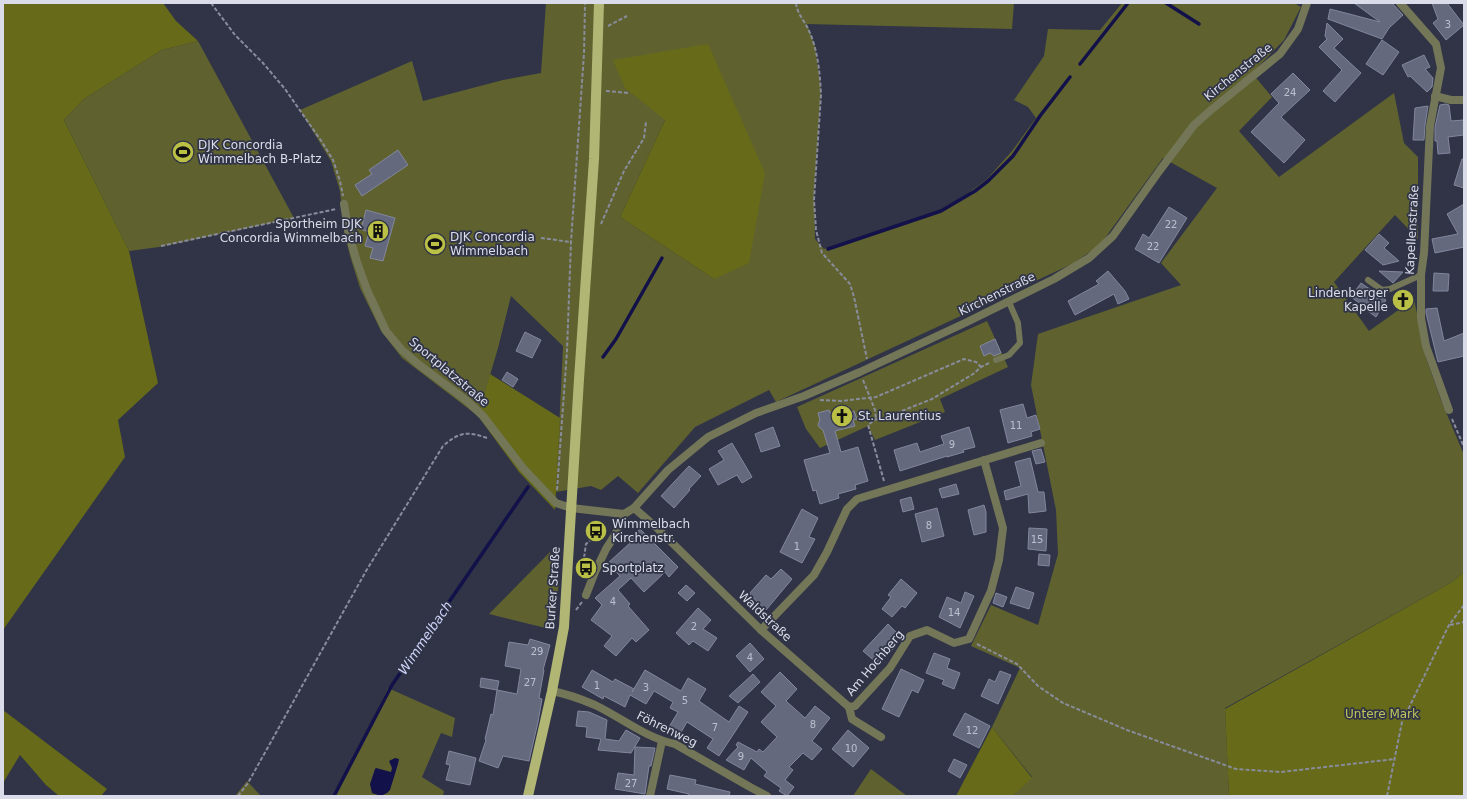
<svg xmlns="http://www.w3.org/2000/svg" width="1467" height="799" viewBox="0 0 1467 799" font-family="'DejaVu Sans',sans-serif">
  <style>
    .green { fill: #5f622f; fill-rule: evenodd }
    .forest { fill: #666a19 }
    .water { fill: #131149 }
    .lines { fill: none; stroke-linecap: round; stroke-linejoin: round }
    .stream { stroke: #131149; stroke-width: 3.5 }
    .building { fill: #64697e; stroke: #83879d }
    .path { stroke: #898c9b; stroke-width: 2; stroke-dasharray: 4 2; stroke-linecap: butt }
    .lane { stroke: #737657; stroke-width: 6 }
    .street { stroke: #737657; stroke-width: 8 }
    .primary { stroke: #b1b675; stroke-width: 10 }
    .labels { text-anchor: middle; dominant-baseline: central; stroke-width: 3.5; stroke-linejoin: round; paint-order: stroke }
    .number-label { font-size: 10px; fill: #bcc0ce }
    .street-label { font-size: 12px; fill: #dadde9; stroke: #303446 }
    .poi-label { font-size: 12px; fill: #dadde9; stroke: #303446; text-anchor: start }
    .park-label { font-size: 12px; fill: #c0c65c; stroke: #303446 }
    .water-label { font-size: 13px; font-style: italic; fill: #ced5fa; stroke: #303446 }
  </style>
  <rect width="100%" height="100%" fill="#303446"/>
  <g class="green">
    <path d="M546 3H1014L1012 29 807 24 815 46 821 90 814 193 815 239 824 249 938 211 963 197 987 179 1012 151 1036 118 1028 107 1014 100 1044 56 1048 29 1100 30 1122 3H1294L1301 7 1284 40 1252 73 1272 97 1239 131 1279 177 1394 93 1404 143 1418 157V239L1395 215 1334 282 1369 331 1414 299 1426 358 1441 400 1464 455V572L1452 582 1225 708 1229 796H1013L1032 777 992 727 1020 668 971 646 991 605 1038 625 1058 554 1056 510 1031 385 1038 334 1181 285 1161 263 1217 188 1163 158 1100 245 1072 264 776 402 769 390 695 427 638 493 618 476 601 490 591 486 556 492 563 346 511 296 498 348 478 416 402 358 381 331 360 288 350 256 344 231 340 191 331 161 300 110 412 61 423 101 503 80 541 73ZM665 120 714 279 620 217Z"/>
    <polygon points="198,41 294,218 159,247 129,251 64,120 84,99 162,50"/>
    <polygon points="987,321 1008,367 940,399 945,412 875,440 868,426 820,448 806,429 797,407"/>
    <polygon points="550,552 559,581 554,630 489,614"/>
    <polygon points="388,688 455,718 452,737 441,733 422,777 444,791 443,796 335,796"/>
    <polygon points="871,769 907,796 853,796"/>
    <polygon points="247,781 261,796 235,796"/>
  </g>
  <g class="forest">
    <polygon points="3,3 163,3 176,21 198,41 162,50 84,99 64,120 129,251 158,383 118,420 125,457 3,630"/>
    <polygon points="708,44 765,173 749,263 714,279 620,217 665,120 625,88 613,60"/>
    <polygon points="490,374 560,418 555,510 519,472 478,416"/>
    <polygon points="1464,572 1464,796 1229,796 1225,709 1452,582"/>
    <polygon points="3,710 107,789 101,796 59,796 46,785 20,755 3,783"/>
    <polygon points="992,727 1032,778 1013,796 956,796"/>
  </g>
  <polygon class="water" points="395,758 399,759 398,764 390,790 387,793 381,796 372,793 370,784 375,769 376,768 391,772 392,768 389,761"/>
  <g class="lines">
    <g class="stream">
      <polyline points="1166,3 1199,24"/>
      <polyline points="1080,64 1128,3"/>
      <polyline points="828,249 941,211 975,191 988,181 1013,156 1040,116 1070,77"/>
      <polyline points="603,357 616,339 662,258"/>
      <polyline points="334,796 392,685 528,487"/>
    </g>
  </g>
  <g class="building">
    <polygon points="1354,3 1392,3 1403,15 1389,28 1382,39 1328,19 1330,9 1380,22"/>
    <polygon points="1432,3 1447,3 1464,25 1446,40 1433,23 1438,19"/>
    <polygon points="1327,23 1343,39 1334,48 1361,73 1335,102 1323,91 1342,70 1319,47 1327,39 1325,36"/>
    <polygon points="1382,40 1399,52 1383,75 1366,64"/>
    <polygon points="1424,55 1430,67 1425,69 1433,78 1432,87 1427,92 1410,76 1408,77 1402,65"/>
    <polygon points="1293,73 1310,90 1281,117 1305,140 1284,163 1251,132 1279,103 1271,94"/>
    <polygon points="1446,104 1449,105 1451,121 1464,120 1464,135 1448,137 1450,153 1438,154 1437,141 1435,141 1435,127 1440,105"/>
    <polygon points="1428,106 1425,125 1424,140 1413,140 1415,108"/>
    <polygon points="398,150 408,165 362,196 355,185 372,174 369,170"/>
    <polygon points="1462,159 1464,159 1464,188 1454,185"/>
    <polygon points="1464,204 1464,247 1435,253 1432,239 1458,234 1447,214"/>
    <polygon points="1169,207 1187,218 1159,263 1135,249 1143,234 1149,238"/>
    <polygon points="366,210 395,218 383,261 370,258 373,248 365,246 369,232 361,229"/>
    <polygon points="1379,234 1389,243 1384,248 1399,261 1383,265 1365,250"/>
    <polygon points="1108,271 1125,291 1129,299 1118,304 1114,294 1075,315 1068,301 1099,284 1096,281"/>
    <polygon points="1379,271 1403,272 1393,283"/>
    <polygon points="1434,273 1449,274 1448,291 1433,291"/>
    <polygon points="1361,283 1386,300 1376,317 1361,306 1362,305 1351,297"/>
    <polygon points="1402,290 1410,297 1401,307 1393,300"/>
    <polygon points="1437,308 1444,341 1464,333 1464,356 1438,362 1426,313 1426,309"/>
    <polygon points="525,332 541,340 532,358 516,351"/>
    <polygon points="995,339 1001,353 994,356 990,353 984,356 980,346"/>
    <polygon points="507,372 518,379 513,387 502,380"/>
    <polygon points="1023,404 1027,418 1036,415 1040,429 1031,432 1032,436 1008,443 1000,410"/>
    <polygon points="849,407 851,412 854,411 857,419 853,420 855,426 835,431 841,452 858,447 868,481 855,485 856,489 838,494 839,498 820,504 816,490 813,491 804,460 830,453 823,430 819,427 818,424 820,420 818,413 829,410 830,413"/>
    <polygon points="773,427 780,446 761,452 755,434"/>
    <polygon points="969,427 975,447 963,450 964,452 947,457 947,456 900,471 894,450 917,443 920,452 944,444 941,436"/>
    <polygon points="732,443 752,477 742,483 737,475 718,485 709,469 724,460 718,451"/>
    <polygon points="1041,449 1045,462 1036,464 1032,451"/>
    <polygon points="1030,458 1038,492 1044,492 1046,511 1029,513 1028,494 1006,500 1004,491 1021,486 1015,462"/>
    <polygon points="689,466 701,476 689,489 690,490 674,508 661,496"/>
    <polygon points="956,484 959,494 942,498 939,489"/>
    <polygon points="911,497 914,509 903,512 900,500"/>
    <polygon points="984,505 986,512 986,532 974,535 968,510"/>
    <polygon points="937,508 944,536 922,542 915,514"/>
    <polygon points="802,509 818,518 809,537 815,539 802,563 780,552"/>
    <polygon points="1029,528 1047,529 1046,551 1028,549"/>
    <polygon points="640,529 678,567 669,577 665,572 644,592 631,578 618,590 630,604 628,606 649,630 636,642 632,638 616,656 604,646 612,636 591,620 602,605 595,598 620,576 608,563 630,543 628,541"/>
    <polygon points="1039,554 1050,555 1049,566 1038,565"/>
    <polygon points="781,569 792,579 766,610 749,594 766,575 771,579"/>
    <polygon points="901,579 917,593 905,608 902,606 892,617 882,609 891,597 888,595"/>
    <polygon points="686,585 695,593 687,601 678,593"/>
    <polygon points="1016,587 1034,593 1029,609 1010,603"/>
    <polygon points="965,592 974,596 960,628 939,617 947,597 961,603"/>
    <polygon points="996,593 1007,597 1003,607 993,603"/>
    <polygon points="698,608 711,620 703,629 717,638 708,651 693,641 689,645 676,633"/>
    <polygon points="888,624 899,635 891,643 895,647 878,664 863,651"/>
    <polygon points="530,639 550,645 543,670 544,670 539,698 542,699 538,722 529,761 503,756 498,768 479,761 486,740 485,739 491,714 493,715 497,690 517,694 521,669 505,666 509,642 528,645"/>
    <polygon points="750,643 764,659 750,672 736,656"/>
    <polygon points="934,653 950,659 947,668 960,673 954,689 942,684 944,680 926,673"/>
    <polygon points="901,669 924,680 918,693 912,690 899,717 882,709"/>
    <polygon points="592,670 613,682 615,679 634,689 632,692 645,670 681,691 688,678 706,689 699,701 729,722 739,706 748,712 719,756 707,748 713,739 687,722 680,734 669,727 678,712 670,708 673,702 654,691 646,704 630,695 625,707 604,696 603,699 582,687"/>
    <polygon points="1000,671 1011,675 998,704 981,696 989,679 995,682"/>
    <polygon points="780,672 797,689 786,701 805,718 815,706 830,718 812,741 822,749 812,760 803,753 789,767 793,770 785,780 794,787 787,796 779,791 781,788 764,776 767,772 751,758 744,770 726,760 738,747 736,745 738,742 757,752 759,749 763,752 777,737 761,722 776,706 761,692"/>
    <polygon points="753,674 760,682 738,703 729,696"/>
    <polygon points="481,678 499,681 497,690 480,687"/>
    <polygon points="578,711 589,712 607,720 605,739 619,741 626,730 640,738 631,753 598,750 601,739 586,737 587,727 576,726"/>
    <polygon points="965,713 990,726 979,748 953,735"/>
    <polygon points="848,730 869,748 853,767 832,749"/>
    <polygon points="635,747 655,748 651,766 649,766 645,794 615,789 618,773 634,775"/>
    <polygon points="449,751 476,758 470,785 446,780 450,765 446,764"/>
    <polygon points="954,759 967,765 960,778 948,771"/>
    <polygon points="670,775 696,780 695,784 730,792 729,796 688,796 689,794 667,789"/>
  </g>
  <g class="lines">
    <g class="path">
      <polyline points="211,3 235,35 263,63 285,89 322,142 333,160 340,181 343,196"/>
      <path d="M796 3C797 14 805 21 809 31 818 50 820 74 821 95L814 200 816 230 822 253 850 284 854 297 867 359"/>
      <polyline points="608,26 627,16"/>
      <polyline points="606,91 629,93"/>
      <polyline points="601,224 624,171 644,138 646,122"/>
      <polyline points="541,238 571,242"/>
      <polyline points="161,246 336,209"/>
      <polyline points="863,380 875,410 876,419"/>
      <polyline points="820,400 841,401 876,397 964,359 976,362 981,367"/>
      <polyline points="1452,419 1464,447"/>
      <polyline points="884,481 868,425 876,419 879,420 932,399 973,374 981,367 989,363"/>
      <polyline points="557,490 567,351 571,242 584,53 585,3"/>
      <polyline points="587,567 583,565 586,544 603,529 606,530"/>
      <polyline points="576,610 582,602"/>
      <polyline points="1450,625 1464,622"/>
      <polyline points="977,644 1017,664 1038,686 1063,703 1127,730 1236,769 1281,772 1395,759"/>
      <path d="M238 796 248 783 366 571 443 446C459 432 467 431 487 438"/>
      <polyline points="1387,796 1402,722 1449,625 1464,605"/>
    </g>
    <g class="lane">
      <polyline points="1368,280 1382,290 1390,289 1421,275"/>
      <polyline points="996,360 1009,355 1020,343 1018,323 1009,302"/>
    </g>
    <g class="street">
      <polyline points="1400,3 1436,44 1441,68 1430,126 1424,253 1421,275 1421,318 1426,346 1449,410"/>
      <polyline points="1435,96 1451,100 1464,100"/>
      <polyline points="344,204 349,235 357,262 367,290 386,331 402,350 418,364 467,401 483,416 523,468 556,503 571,508 624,514 634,508 668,470 708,437 756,413 804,396 860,372 967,322 1054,279 1089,258 1113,236 1160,170 1194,125 1211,110 1280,54 1298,29 1307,3"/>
      <polyline points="634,508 656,527 761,630 849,707 852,719 881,737"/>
      <polyline points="586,595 595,572 606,549 615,535 624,514"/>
      <polyline points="761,630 814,575 827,552 847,509 857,499 1041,443"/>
      <path d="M552 691C567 694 581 699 595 705 622 718 646 738 675 744L750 787 767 796"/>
      <polyline points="849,707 855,706 890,668 910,636 927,630 954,643 969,639 991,591 999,560 1003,528 984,460"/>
      <polyline points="650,796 662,741"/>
    </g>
    <polyline class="primary" points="528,796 552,691 564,627 579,379 594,159 599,3"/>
  </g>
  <defs>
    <g id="stadium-disc" transform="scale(1.15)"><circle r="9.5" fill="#bac045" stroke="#303446"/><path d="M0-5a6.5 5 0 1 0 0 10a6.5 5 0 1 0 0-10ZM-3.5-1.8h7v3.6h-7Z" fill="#111"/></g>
    <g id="building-disc" transform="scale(1.15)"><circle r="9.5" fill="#bac045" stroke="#303446"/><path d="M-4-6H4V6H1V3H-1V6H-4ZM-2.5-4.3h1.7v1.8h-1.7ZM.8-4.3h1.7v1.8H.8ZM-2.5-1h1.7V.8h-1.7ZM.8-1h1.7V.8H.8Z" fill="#111"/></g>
    <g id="church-disc" transform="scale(1.15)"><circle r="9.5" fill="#bac045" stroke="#303446"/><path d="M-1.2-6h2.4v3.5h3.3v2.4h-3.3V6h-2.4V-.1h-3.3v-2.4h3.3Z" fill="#111"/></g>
    <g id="bus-disc" transform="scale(1.15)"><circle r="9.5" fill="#bac045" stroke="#303446"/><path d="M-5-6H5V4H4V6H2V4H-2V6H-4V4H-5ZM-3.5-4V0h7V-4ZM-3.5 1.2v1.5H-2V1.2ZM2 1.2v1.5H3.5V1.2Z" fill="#111"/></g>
  </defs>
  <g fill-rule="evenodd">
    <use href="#stadium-disc" x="183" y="152"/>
    <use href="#building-disc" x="378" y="231"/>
    <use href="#stadium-disc" x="435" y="244"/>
    <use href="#church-disc" x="1403" y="300"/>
    <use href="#church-disc" x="842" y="416"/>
    <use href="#bus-disc" x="596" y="531"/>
    <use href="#bus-disc" x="586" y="568"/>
  </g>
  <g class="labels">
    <g class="number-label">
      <text x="1448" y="24">3</text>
      <text x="1290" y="92">24</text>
      <text x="1171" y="224">22</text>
      <text x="1153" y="246">22</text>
      <text x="1016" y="425">11</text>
      <text x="952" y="444">9</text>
      <text x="929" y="525">8</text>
      <text x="1037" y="539">15</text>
      <text x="797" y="546">1</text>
      <text x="613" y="601">4</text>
      <text x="954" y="612">14</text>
      <text x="694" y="626">2</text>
      <text x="537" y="651">29</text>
      <text x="750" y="657">4</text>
      <text x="530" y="682">27</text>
      <text x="597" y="685">1</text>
      <text x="646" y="687">3</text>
      <text x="685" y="700">5</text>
      <text x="813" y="724">8</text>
      <text x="715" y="727">7</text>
      <text x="972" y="730">12</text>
      <text x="851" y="748">10</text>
      <text x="741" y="756">9</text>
      <text x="631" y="783">27</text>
    </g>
    <g class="street-label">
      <text transform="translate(1238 72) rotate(-39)">Kirchenstraße</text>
      <text transform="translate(1412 230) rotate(-87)">Kapellenstraße</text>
      <text transform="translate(997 294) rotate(-26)">Kirchenstraße</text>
      <text transform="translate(449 372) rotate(40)">Sportplatzstraße</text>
      <text transform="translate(553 588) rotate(-86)">Burker Straße</text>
      <text transform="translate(765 616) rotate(43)">Waldstraße</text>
      <text transform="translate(875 663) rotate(-50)">Am Hochberg</text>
      <text transform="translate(667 729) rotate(26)">Föhrenweg</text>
    </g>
    <g class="poi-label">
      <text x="198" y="145">DJK Concordia<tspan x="198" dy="14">Wimmelbach B-Platz</tspan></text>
      <text x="362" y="224" text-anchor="end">Sportheim DJK<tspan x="362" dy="14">Concordia Wimmelbach</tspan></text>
      <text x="450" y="237">DJK Concordia<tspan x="450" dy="14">Wimmelbach</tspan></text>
      <text x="1388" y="293" text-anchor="end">Lindenberger<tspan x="1388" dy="14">Kapelle</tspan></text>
      <text x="858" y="416">St. Laurentius</text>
      <text x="612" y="524">Wimmelbach<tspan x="612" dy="14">Kirchenstr.</tspan></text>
      <text x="602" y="568">Sportplatz</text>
    </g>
    <g class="park-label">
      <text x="1382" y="714">Untere Mark</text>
    </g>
    <g class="water-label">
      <text transform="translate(425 638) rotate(-56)">Wimmelbach</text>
    </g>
  </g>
  <rect width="1467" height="799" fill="none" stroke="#dadde9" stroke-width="8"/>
</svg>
